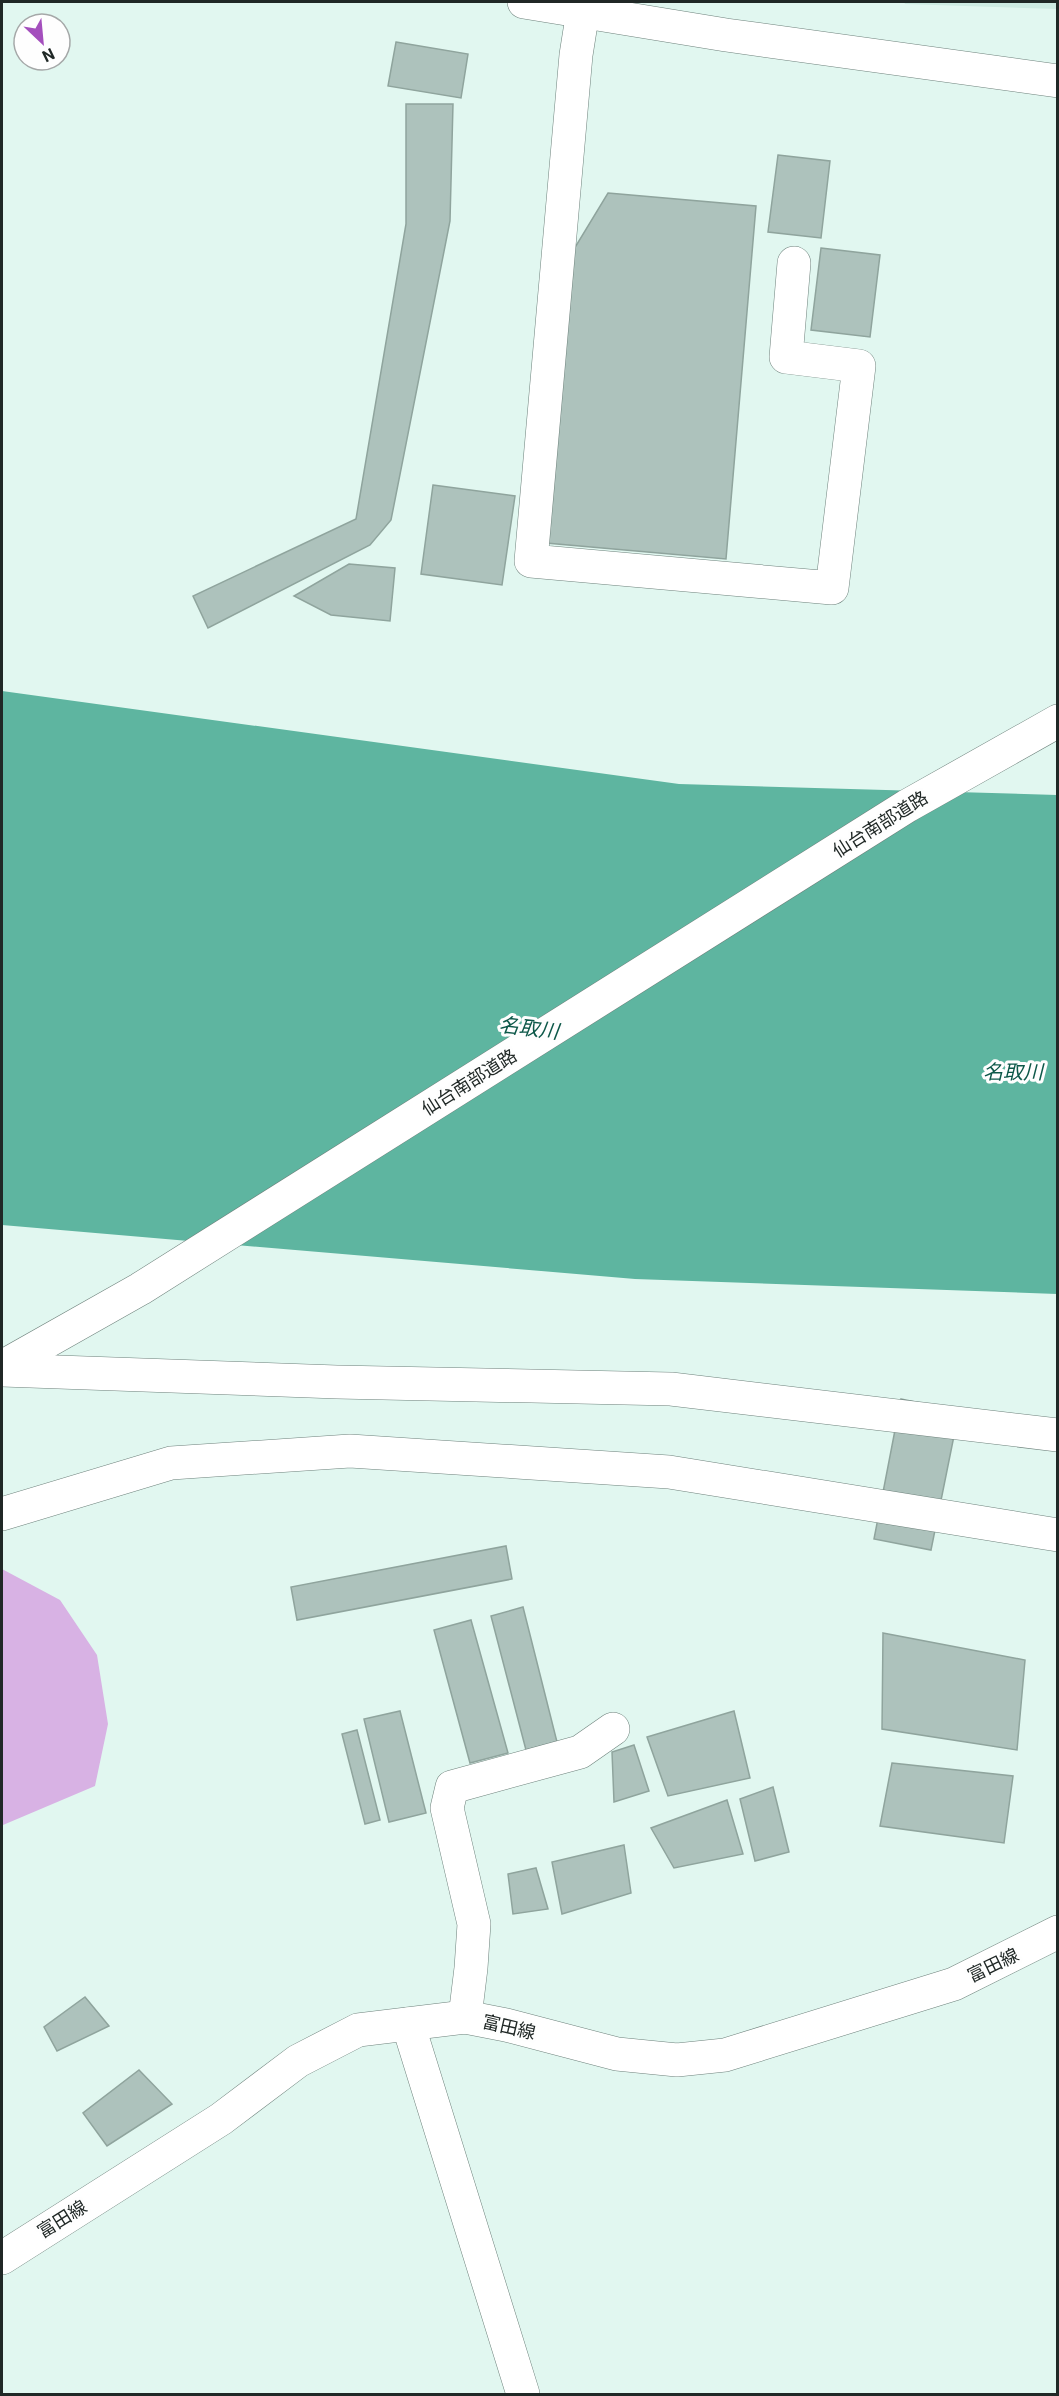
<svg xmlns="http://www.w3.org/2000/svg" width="1059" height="2396" viewBox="0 0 1059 2396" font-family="Roboto,'Noto Sans JP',sans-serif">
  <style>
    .built { fill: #cdebe2 }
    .green { fill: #d8b2e4 }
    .water { fill: #5eb5a0 }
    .building { fill: #adc2bc; stroke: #8fa49d; stroke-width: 1.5 }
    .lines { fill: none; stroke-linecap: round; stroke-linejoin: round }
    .minor-casing { stroke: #6e827c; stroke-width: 34 }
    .highway-casing { stroke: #6e827c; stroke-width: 34 }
    .minor { stroke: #fff; stroke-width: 33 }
    .highway { stroke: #fff; stroke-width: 33 }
    .labels { text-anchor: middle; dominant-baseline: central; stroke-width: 6; stroke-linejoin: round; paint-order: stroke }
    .street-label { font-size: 18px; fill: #202826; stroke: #fefefe }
    .water-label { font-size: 20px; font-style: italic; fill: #0d5849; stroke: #fefefe }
  </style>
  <rect width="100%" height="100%" fill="#e1f7f0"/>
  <polygon class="built" points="904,2 1057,2 1058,9 905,4"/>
  <polygon class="green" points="2,1569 60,1600 97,1655 108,1724 95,1786 3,1825 2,1837"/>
  <polygon class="water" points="2,691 679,784 1057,795 1057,1294 635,1279 2,1225"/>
  <g class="building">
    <polygon points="396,42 468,54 461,98 388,86"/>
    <polygon points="406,104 453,104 450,221 391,520 370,545 208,628 193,596 356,519 406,224"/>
    <polygon points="778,155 830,161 821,238 768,232"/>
    <polygon points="608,193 756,206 726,559 546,543 571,254"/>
    <polygon points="821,248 880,255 870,337 811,330"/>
    <polygon points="433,485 515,496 502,585 421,574"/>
    <polygon points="349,564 395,568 390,621 331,615 294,596"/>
    <polygon points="901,1399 959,1411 931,1550 874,1539"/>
    <polygon points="506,1546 512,1579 297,1620 291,1587"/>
    <polygon points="523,1607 557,1742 526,1750 491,1616"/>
    <polygon points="471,1620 508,1753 470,1763 434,1630"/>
    <polygon points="883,1633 1025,1660 1017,1750 882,1729"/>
    <polygon points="400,1711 426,1813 389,1822 364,1719"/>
    <polygon points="734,1711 750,1778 668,1796 647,1737"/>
    <polygon points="357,1730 380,1820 365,1824 342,1734"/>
    <polygon points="634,1745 649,1791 614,1802 612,1752"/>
    <polygon points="892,1763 1013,1776 1004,1843 880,1826"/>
    <polygon points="773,1787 789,1852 755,1861 740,1799"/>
    <polygon points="727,1800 743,1854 674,1868 651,1828"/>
    <polygon points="624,1845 631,1893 562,1914 552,1862"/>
    <polygon points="536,1868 548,1909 513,1914 508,1874"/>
    <polygon points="85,1997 109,2026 57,2051 44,2027"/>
    <polygon points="139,2070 172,2104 107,2146 83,2113"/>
  </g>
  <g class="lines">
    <g class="minor-casing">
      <g id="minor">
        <polyline points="524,2 726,35 1058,81"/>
        <polyline points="583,11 576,55 531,561 832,588 859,366 786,357 794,263"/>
        <polyline points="465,2017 471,1968 474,1924 447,1808 452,1787 580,1752 613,1729"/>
        <polyline points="408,2024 523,2394"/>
        <polyline points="2,2258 221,2119 298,2061 358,2030 465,2017 506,2025 617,2054 677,2060 725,2055 954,1984 1058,1932"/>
      </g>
    </g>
    <g class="highway-casing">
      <g id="highway">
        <polyline points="2,1367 140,1289 907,806 1058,721"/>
        <polyline points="2,1370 337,1382 671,1389 1058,1435"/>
        <polyline points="2,1514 171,1463 350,1451 669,1472 1058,1535"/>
      </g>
    </g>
    <use href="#minor" class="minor"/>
    <use href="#highway" class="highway"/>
  </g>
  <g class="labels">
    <g class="street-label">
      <text transform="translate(880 824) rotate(-32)">仙台南部道路</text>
      <text transform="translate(469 1082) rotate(-32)">仙台南部道路</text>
      <text transform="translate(993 1965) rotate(-26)">富田線</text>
      <text transform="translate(509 2027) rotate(13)">富田線</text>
      <text transform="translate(62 2219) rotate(-32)">富田線</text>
    </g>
    <g class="water-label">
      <text transform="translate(529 1028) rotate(7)">名取川</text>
      <text x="1013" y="1072">名取川</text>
    </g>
  </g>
  <rect width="1059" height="2396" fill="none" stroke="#202826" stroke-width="6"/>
  <g transform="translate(42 42) rotate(154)"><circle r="28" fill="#fefefe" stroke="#a5a8a8" stroke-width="1.5"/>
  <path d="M0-4.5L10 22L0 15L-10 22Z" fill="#a44fbd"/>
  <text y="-9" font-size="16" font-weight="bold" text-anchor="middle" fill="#202826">N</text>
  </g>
</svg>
